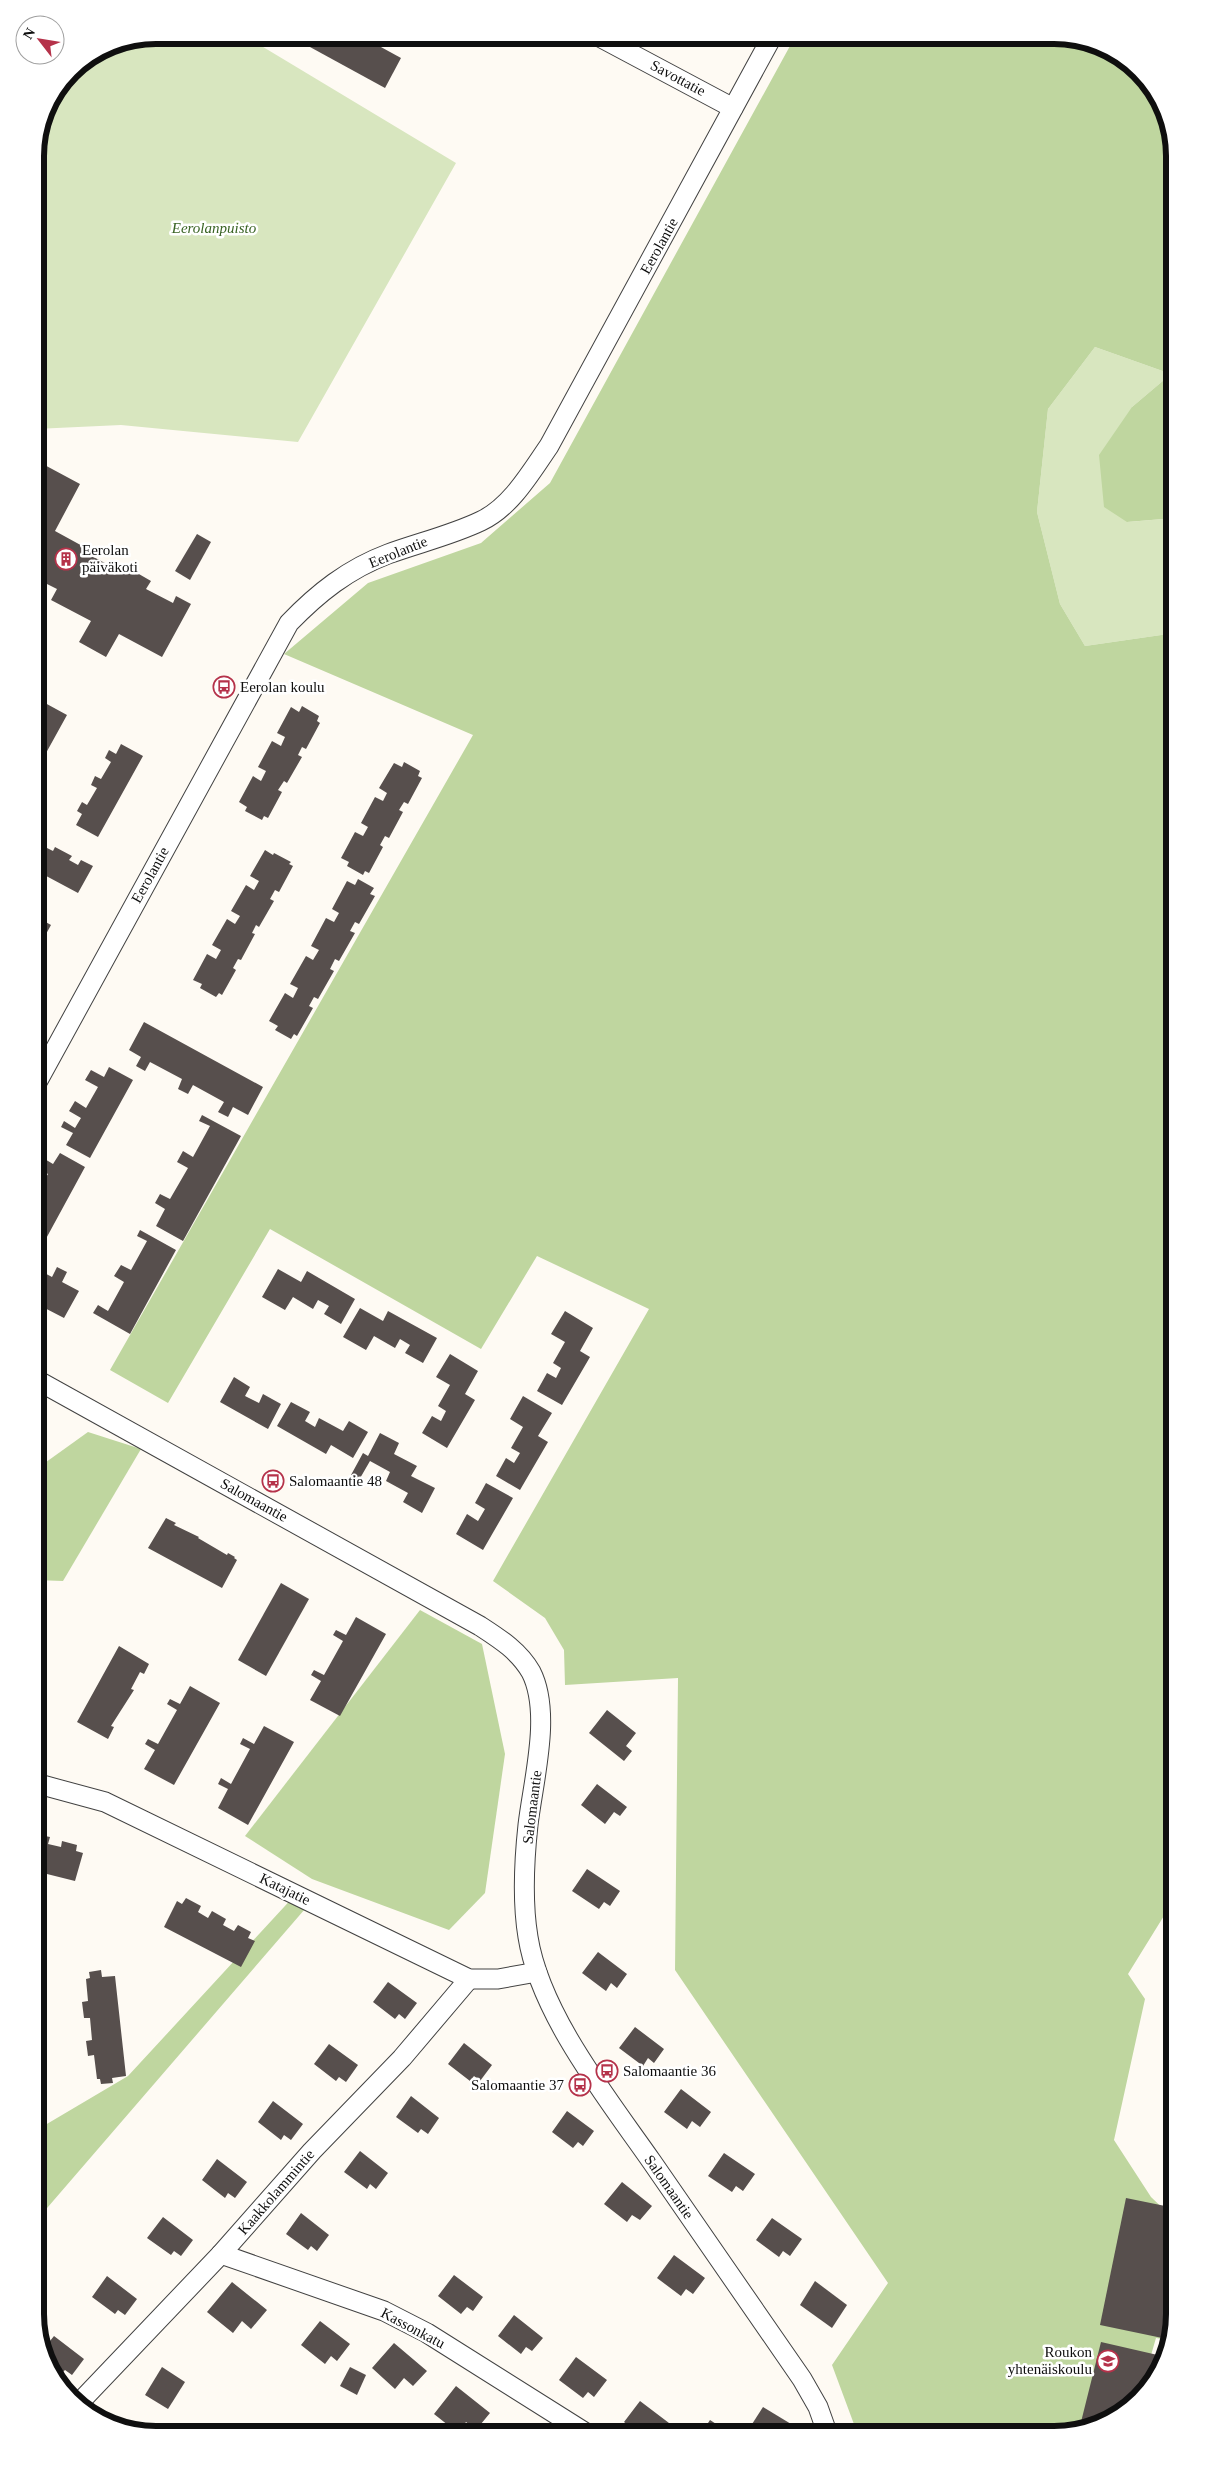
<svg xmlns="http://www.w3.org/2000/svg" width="1210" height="2470" viewBox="0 0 1210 2470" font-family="Georgia,serif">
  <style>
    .green { fill: #d8e6bf }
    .forest { fill: #bfd69f }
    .building { fill: #574f4d }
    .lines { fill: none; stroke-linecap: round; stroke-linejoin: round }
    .minor-casing { stroke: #424242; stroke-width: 21 }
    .minor { stroke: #fff; stroke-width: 19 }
    .labels { text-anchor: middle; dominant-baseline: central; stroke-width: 5; stroke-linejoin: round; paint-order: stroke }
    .street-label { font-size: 15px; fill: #0f0f0f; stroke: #fff }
    .park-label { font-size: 15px; font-style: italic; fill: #396324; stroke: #fff }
    .poi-label { font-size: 15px; fill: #0f0f0f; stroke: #fff; text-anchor: start }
    .rim { fill: none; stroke: #0f0f0f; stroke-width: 6 }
  </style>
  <rect width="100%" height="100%" fill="#fefaf3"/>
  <g class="green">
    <polygon points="156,35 243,35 456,163 298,442 121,425 35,429 35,148 44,109 71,70 110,44"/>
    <polygon points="1095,347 1171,374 1132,407 1128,522 1175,518 1175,633 1085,646 1060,604 1037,512 1048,409"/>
  </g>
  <g class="forest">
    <polygon points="796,35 1062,35 1127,60 1166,110 1175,156 1175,518 1127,522 1104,507 1099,455 1132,407 1171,374 1095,347 1048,409 1037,512 1060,604 1085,646 1175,633 1175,1898 1128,1974 1145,1999 1114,2140 1151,2197 1175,2220 1175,2314 1167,2340 1156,2338 1140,2393 1100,2426 1054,2435 858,2435 832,2365 888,2283 675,1970 678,1678 565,1685 564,1650 545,1618 493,1581 649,1309 537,1256 481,1349 270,1229 168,1403 110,1370 473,735 284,654 368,583 481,543 550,483"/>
    <polygon points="88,1432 141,1449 63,1581 35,1580 35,1470"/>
    <polygon points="420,1610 482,1644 505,1754 485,1893 449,1930 312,1879 245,1836"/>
    <polygon points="296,1894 311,1902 35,2222 35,2131 128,2076"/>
  </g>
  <g class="building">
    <polygon points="288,35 359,35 401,58 385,88"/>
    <polygon points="39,462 80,484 55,531 86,548 84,552 122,572 125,566 151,581 146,589 173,603 176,596 191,604 162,657 119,634 106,657 79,642 91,621 51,600 57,589 35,578 35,468"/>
    <polygon points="197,534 211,542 190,580 175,571"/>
    <polygon points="45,703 67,715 35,773 35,709 40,712"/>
    <polygon points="302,706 319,716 317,721 320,723 306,749 302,747 298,755 302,757 287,783 284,781 278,790 282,792 268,818 264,816 262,820 245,811 247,807 239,802 253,776 261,781 266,771 258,767 272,741 281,746 285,737 277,733 291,707 299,712"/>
    <polygon points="121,744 143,756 98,837 76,825 82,814 77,811 82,802 87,805 97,788 91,785 95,776 101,779 111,762 105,758 109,750 116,754"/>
    <polygon points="404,762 420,771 418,776 422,778 408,804 404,802 399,810 403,812 389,838 385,836 380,845 383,847 369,873 365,871 363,875 347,866 349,862 341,858 355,832 363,836 368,827 361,823 375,797 383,801 387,793 379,788 394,763 402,767"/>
    <polygon points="35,836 40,839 37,843 53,851 55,847 72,856 69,860 78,865 81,860 93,866 78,893 35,870"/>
    <polygon points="265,850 273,855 274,853 291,862 289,864 293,866 279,892 275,890 270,899 274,901 259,927 256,925 252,933 255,934 241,960 238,959 233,968 236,970 222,995 219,993 216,997 200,988 202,984 193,980 207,954 216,959 221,950 212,945 227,919 235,924 240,916 231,911 246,885 254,890 259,881 250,876"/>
    <polygon points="358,879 374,888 370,894 375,896 359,924 355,922 350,931 355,933 339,961 335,959 330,969 334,971 318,999 314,997 309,1006 313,1008 297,1036 294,1034 291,1039 275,1030 278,1026 269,1021 285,993 293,998 298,988 290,984 306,956 313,960 319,950 311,946 326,918 334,922 339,913 332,909 347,881 355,885"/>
    <polygon points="35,916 51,925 35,954"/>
    <polygon points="144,1022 263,1087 248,1115 233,1107 228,1117 218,1112 224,1102 193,1085 188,1094 178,1089 182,1079 150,1062 145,1071 136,1066 141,1057 129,1050"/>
    <polygon points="109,1067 133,1080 90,1158 66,1145 73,1133 61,1127 64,1121 75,1128 81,1118 69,1111 75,1101 86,1108 98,1087 85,1080 91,1070 104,1077"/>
    <polygon points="202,1115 241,1136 183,1241 156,1226 165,1209 155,1203 160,1194 170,1199 188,1168 177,1162 183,1151 193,1157 210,1126 199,1121"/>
    <polygon points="60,1153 85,1167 42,1246 35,1243 35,1195 48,1174 38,1168 43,1158 53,1164"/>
    <polygon points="140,1230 176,1250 130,1334 93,1313 98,1305 108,1311 124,1282 114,1276 121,1265 131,1270 147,1241 137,1236"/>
    <polygon points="57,1267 67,1272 62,1282 79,1291 64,1318 35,1303 35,1268 52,1277"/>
    <polygon points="278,1269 301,1282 307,1271 355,1299 341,1324 324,1314 329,1306 318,1300 313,1309 293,1297 285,1310 262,1297"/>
    <polygon points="360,1308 383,1321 388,1311 437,1338 423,1363 405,1353 410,1345 400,1339 395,1348 374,1336 366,1350 343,1337"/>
    <polygon points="565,1311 593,1328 580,1351 590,1357 562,1405 537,1391 547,1373 556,1378 561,1368 553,1363 565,1342 551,1334"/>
    <polygon points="450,1354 478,1371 465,1394 475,1400 447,1448 422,1433 432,1416 441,1421 446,1411 438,1406 450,1385 436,1377"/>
    <polygon points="234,1377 250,1387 245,1396 259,1403 263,1394 281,1404 268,1429 220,1402"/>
    <polygon points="523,1396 552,1413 538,1436 548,1442 520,1490 496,1476 506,1458 514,1463 520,1453 511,1448 523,1427 510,1419"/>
    <polygon points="291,1402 310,1412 305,1421 315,1427 319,1418 343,1431 349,1421 368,1432 353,1458 331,1445 326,1454 277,1426"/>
    <polygon points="35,1433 44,1438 35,1455"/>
    <polygon points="380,1433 399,1443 394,1454 417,1466 411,1476 435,1488 422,1513 403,1502 408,1493 386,1481 390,1472 370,1461 359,1480 351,1475 363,1453 368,1456"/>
    <polygon points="486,1483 513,1498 483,1550 456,1534 467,1514 478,1521 485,1509 475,1503"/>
    <polygon points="166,1518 176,1523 174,1525 199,1537 198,1538 227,1555 228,1553 235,1557 234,1558 237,1560 222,1588 148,1548"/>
    <polygon points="281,1583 309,1599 266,1676 238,1660"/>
    <polygon points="356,1617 386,1634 340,1716 310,1700 321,1681 311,1675 314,1670 324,1675 343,1641 333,1635 336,1630 346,1635"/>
    <polygon points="119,1646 149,1664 144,1674 140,1672 131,1689 134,1690 111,1726 114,1727 108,1739 77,1722"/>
    <polygon points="190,1686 220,1703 174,1785 144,1769 155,1750 145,1744 148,1739 158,1744 177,1710 167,1704 170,1699 180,1704"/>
    <polygon points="607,1710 636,1733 626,1746 632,1751 624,1761 589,1733"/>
    <polygon points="264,1726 294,1742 248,1825 218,1808 228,1789 218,1784 221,1778 231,1784 250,1749 240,1744 243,1738 254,1744"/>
    <polygon points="597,1784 627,1807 620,1816 614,1812 605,1824 581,1805"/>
    <polygon points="35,1834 50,1837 48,1844 61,1847 62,1841 77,1845 76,1851 83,1853 75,1881 35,1871"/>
    <polygon points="587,1869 620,1891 610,1906 604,1902 599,1909 572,1891"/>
    <polygon points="186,1898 201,1906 198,1912 208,1918 212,1911 226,1919 223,1925 234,1931 238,1925 251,1932 248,1938 255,1941 241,1967 164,1927 177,1901 182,1904"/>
    <polygon points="598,1952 627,1974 617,1988 611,1983 606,1991 582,1973"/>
    <polygon points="101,1970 102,1977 115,1976 126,2076 112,2078 113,2083 101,2084 100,2079 97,2079 94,2055 88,2056 86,2041 92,2040 90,2018 84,2018 82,2002 88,2001 86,1979 90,1978 89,1972"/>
    <polygon points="388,1982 417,2003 405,2019 399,2014 395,2019 373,2002"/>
    <polygon points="635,2027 664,2049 654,2063 648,2058 643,2066 619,2048"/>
    <polygon points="464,2043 492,2065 480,2081 474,2076 470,2081 448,2064"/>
    <polygon points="329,2044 358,2065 346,2082 339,2077 336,2081 314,2064"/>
    <polygon points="681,2089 711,2112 700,2127 692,2121 687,2129 664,2112"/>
    <polygon points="411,2096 439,2118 428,2134 421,2129 418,2133 396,2117"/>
    <polygon points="273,2101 303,2124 291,2140 284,2135 281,2140 258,2122"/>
    <polygon points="567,2111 594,2131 583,2146 578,2142 573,2148 552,2132"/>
    <polygon points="360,2151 388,2173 376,2189 370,2184 367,2189 344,2172"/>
    <polygon points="724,2153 755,2174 743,2191 736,2186 732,2192 708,2176"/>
    <polygon points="217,2159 247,2182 235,2198 228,2193 225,2198 202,2180"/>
    <polygon points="622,2182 652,2206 640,2220 632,2215 627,2222 604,2204"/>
    <polygon points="1126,2198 1175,2208 1175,2314 1167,2339 1100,2325"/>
    <polygon points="301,2213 329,2235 317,2251 311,2246 308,2250 286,2234"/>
    <polygon points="163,2217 193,2240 181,2256 174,2251 171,2255 147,2238"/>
    <polygon points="772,2218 802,2239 790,2256 783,2251 779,2257 756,2240"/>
    <polygon points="674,2255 705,2278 693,2294 686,2289 681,2296 657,2278"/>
    <polygon points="454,2275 483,2297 473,2311 467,2307 461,2314 438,2296"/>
    <polygon points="107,2276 137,2299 125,2315 118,2310 115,2314 92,2297"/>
    <polygon points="815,2281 847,2305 832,2328 800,2305"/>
    <polygon points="232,2282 267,2310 251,2329 242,2321 233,2333 207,2312"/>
    <polygon points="514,2315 543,2338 532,2351 526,2347 521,2354 498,2336"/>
    <polygon points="320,2321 350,2344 337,2361 331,2356 325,2364 301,2345"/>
    <polygon points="54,2336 84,2359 72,2375 65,2370 61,2374 44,2360 42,2351"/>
    <polygon points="1101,2342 1162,2356 1154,2381 1100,2426 1079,2430"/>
    <polygon points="394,2343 427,2371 413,2386 404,2378 395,2389 372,2368"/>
    <polygon points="576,2357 607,2380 594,2397 588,2392 583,2398 559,2380"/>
    <polygon points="162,2367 185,2382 168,2409 145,2395"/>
    <polygon points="350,2367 366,2375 357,2395 340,2386"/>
    <polygon points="456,2386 490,2413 476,2430 466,2422 458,2433 434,2414"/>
    <polygon points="640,2401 669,2423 660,2435 653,2432 651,2435 641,2435 624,2422"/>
    <polygon points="763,2407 796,2427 791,2435 745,2435"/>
    <polygon points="710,2420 733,2435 700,2435"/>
  </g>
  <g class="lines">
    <g class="minor-casing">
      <g id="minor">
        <polyline points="596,35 733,108"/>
        <path d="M35 1086 289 623C318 593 348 569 388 554 418 543 452 535 481 521 511 507 531 472 549 446L773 35"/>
        <path d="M35 1379 480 1626C500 1639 519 1651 531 1672 552 1713 533 1781 528 1825 524 1862 522 1901 528 1937 540 2014 608 2099 652 2162 702 2234 752 2306 802 2379L818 2407 828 2435"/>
        <polyline points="35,1783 105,1802 469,1979 498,1979 537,1972"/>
        <polyline points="221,2254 384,2311 427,2333 589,2435"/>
        <polyline points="79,2403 221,2254 312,2151 402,2058 469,1979"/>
      </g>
    </g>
    <use href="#minor" class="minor"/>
  </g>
  <defs>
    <g id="building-ring" transform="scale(1.125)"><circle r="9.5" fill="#fff" stroke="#b5324a" stroke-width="1.5"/><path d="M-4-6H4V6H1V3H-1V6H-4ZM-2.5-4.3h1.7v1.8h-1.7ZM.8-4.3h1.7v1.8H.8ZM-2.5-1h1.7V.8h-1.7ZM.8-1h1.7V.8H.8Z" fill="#b5324a"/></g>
    <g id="bus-ring" transform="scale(1.125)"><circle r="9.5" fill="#fff" stroke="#b5324a" stroke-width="1.5"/><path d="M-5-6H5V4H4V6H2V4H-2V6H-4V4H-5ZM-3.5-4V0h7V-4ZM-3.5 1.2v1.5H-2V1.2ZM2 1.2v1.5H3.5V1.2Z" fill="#b5324a"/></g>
    <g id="school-ring" transform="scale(1.125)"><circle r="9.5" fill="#fff" stroke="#b5324a" stroke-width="1.5"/><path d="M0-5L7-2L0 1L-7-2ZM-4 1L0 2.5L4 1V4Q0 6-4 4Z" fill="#b5324a"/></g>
  </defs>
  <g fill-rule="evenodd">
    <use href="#building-ring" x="66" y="559"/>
    <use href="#bus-ring" x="224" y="687"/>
    <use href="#bus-ring" x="273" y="1481"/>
    <use href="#bus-ring" x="607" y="2071"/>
    <use href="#bus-ring" x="580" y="2085"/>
    <use href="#school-ring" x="1108" y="2361"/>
  </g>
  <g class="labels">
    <g class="street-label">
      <text transform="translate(678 78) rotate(28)">Savottatie</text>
      <text transform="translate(659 246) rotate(-61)">Eerolantie</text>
      <text transform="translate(398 552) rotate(-22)">Eerolantie</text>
      <text transform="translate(150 875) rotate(-61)">Eerolantie</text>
      <text transform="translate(254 1500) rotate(29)">Salomaantie</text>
      <text transform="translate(532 1807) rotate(-83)">Salomaantie</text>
      <text transform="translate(285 1889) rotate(26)">Katajatie</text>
      <text transform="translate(669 2187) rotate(55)">Salomaantie</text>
      <text transform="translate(276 2192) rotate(-49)">Kaakkolammintie</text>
      <text transform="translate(413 2328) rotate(28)">Kassonkatu</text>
    </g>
    <g class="park-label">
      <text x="214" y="228">Eerolanpuisto</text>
    </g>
    <g class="poi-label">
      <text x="82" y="550">Eerolan<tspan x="82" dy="17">päiväkoti</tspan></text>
      <text x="240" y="687">Eerolan koulu</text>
      <text x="289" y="1481">Salomaantie 48</text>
      <text x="623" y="2071">Salomaantie 36</text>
      <text x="564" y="2085" text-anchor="end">Salomaantie 37</text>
      <text x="1092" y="2352" text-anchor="end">Roukon<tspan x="1092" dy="17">yhtenäiskoulu</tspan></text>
    </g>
  </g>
  <path d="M0 0H1210V2470H0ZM156 44H1054A112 112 0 0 1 1166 156V2314A112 112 0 0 1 1054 2426H156A112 112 0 0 1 44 2314V156A112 112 0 0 1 156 44Z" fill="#fff" fill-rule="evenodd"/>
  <path class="rim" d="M156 44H1054A112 112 0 0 1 1166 156V2314A112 112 0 0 1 1054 2426H156A112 112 0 0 1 44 2314V156A112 112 0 0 1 156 44Z"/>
  <g transform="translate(40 40) rotate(301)"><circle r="24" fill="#ffffff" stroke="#9f9f9f"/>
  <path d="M0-4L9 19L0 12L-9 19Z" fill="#b5324a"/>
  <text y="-8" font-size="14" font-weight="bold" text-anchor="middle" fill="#0f0f0f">N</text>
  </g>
</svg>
